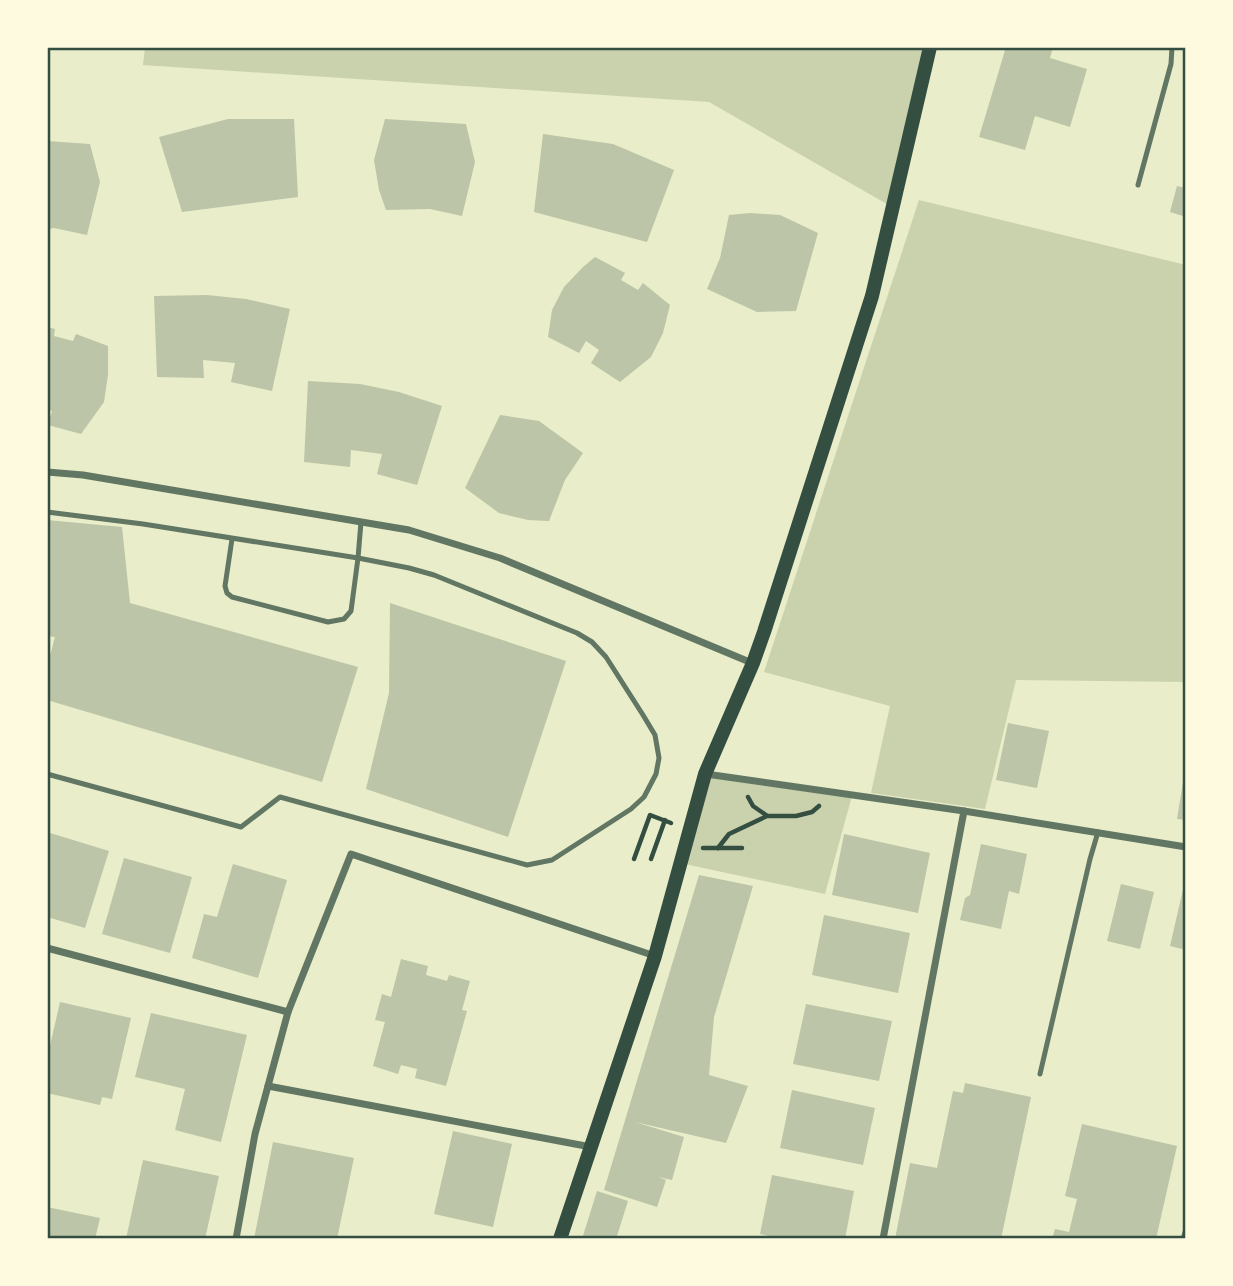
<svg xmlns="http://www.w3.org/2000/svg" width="1233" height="1286" viewBox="0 0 1233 1286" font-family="'Asap Condensed',sans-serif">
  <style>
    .green { fill: #cad2ad }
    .building { fill: #bcc5a7 }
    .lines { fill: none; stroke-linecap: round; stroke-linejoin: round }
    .path { stroke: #344e41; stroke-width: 4.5 }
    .service { stroke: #617663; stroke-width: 5 }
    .minor { stroke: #617663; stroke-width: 7 }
    .secondary { stroke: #344e41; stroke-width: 14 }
    .neatline { fill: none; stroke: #344e41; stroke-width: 2.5 }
  </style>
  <rect width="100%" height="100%" fill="#e9edc9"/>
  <g class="green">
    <polygon points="145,47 930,47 892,207 709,102 143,65"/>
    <polygon points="919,200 1186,265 1186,682 1016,680 985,809 871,793 890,706 764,672"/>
    <polygon points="705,774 852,796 825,894 680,863"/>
  </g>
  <g class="building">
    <polygon points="1006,47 1053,47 1050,58 1087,69 1070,127 1035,116 1025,150 979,137"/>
    <polygon points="228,119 294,119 298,197 182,212 159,137"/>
    <polygon points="385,119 466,124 475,162 462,216 430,209 386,210 379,190 374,160"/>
    <polygon points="543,134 613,144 674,170 647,242 534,212"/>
    <polygon points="47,141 90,144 100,182 87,235 54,228 47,229"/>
    <polygon points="1177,186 1186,188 1186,217 1170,212"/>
    <polygon points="750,213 780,215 818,233 796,311 757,312 707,289 720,258 729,215"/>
    <polygon points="595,257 625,273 621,280 638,290 643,283 670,305 663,333 651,357 620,382 591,363 599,350 586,341 579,353 548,337 552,310 564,287 583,267"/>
    <polygon points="207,295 246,299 290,309 272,391 231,382 235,363 203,360 204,378 157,377 154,296"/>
    <polygon points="47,327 55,329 54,336 73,341 76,334 108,346 108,375 104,402 81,434 48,425 52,411 47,409"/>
    <polygon points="308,381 360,384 399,392 442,406 417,485 377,474 382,454 351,450 350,467 304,462"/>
    <polygon points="500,415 539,421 583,453 565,480 549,521 528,520 499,513 465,488"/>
    <polygon points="47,520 122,527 130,603 358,667 322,782 47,700 47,667 55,637 47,636"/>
    <polygon points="390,603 566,661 508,837 366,789 389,693"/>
    <polygon points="1008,723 1049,731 1037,788 996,780"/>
    <polygon points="1184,776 1186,776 1186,820 1177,819"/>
    <polygon points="47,832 109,851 85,928 47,917"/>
    <polygon points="844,834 930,853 918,913 832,895"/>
    <polygon points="981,844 1027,854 1019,894 1009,891 1001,929 960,920 965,898 970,895"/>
    <polygon points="124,858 192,877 170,953 102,934"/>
    <polygon points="233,864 287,880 258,978 192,958 204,914 217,917"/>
    <polygon points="699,875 753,886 714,1017 709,1075 748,1086 726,1143 635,1122 684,1137 672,1180 658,1177 666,1180 657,1207 604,1190"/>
    <polygon points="1185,881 1186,882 1186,950 1170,946"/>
    <polygon points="1121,884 1154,892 1140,949 1107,941"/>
    <polygon points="824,915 910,933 898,993 812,975"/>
    <polygon points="401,959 428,966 426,975 447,981 449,975 470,981 462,1010 467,1011 446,1086 415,1078 417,1069 401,1065 398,1074 373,1066 385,1022 375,1020 382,994 391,997"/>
    <polygon points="60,1002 131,1018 112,1099 102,1097 100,1105 47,1093 50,1083 47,1083 47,1059"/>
    <polygon points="806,1004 892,1021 879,1081 793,1064"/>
    <polygon points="151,1013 247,1035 221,1142 175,1130 185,1089 135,1077"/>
    <polygon points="965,1083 1031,1097 1001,1239 895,1239 910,1163 937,1168 953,1091 963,1093"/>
    <polygon points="792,1090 875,1108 863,1165 780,1148"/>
    <polygon points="1082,1124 1177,1146 1156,1239 1052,1239 1055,1229 1069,1232 1077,1199 1065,1196"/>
    <polygon points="453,1131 512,1144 493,1227 434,1214"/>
    <polygon points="273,1142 354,1158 337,1239 254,1239"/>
    <polygon points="143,1160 219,1176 205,1239 126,1239"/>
    <polygon points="772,1175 854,1191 845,1239 783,1239 760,1234"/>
    <polygon points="597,1191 628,1201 616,1239 582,1239"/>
    <polygon points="47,1207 100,1218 95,1239 47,1239"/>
  </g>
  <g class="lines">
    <g class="path">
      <polyline points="748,797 753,806 766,815"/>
      <polyline points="703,848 742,848"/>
      <polyline points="718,848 729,834 767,816 796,816 812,812 819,806"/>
      <polyline points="634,859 650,815 671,823"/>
      <polyline points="651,859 665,820"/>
    </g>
    <g class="service">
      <polyline points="1138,185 1171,64 1172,47"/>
      <polyline points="47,512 143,524 358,558 409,568 434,575 577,633 592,642 606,657 643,715 655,735 659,758 656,774 644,797 631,809 552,860 527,865 280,797 241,827 47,774"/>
      <polyline points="232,539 225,586 227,593 232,597 328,622 344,619 351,611 358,558 361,522"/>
      <polyline points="1040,1074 1090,859 1098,832"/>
      <polyline points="1183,1239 1186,1229"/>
    </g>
    <g class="minor">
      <polyline points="47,472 83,475 409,530 500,558 752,663"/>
      <polyline points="706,774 964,811 1186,847"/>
      <polyline points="47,948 288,1012"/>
      <polyline points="268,1086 591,1147"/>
      <polyline points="236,1239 255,1134 288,1012 351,854 655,956"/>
      <polyline points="883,1239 964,811"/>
    </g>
    <polyline class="secondary" points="560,1239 655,956 705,774 753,663 764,632 872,296 930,47"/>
  </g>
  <rect width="1233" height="1286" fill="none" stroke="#fefae0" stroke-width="98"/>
  <rect x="49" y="49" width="1135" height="1188" class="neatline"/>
</svg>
